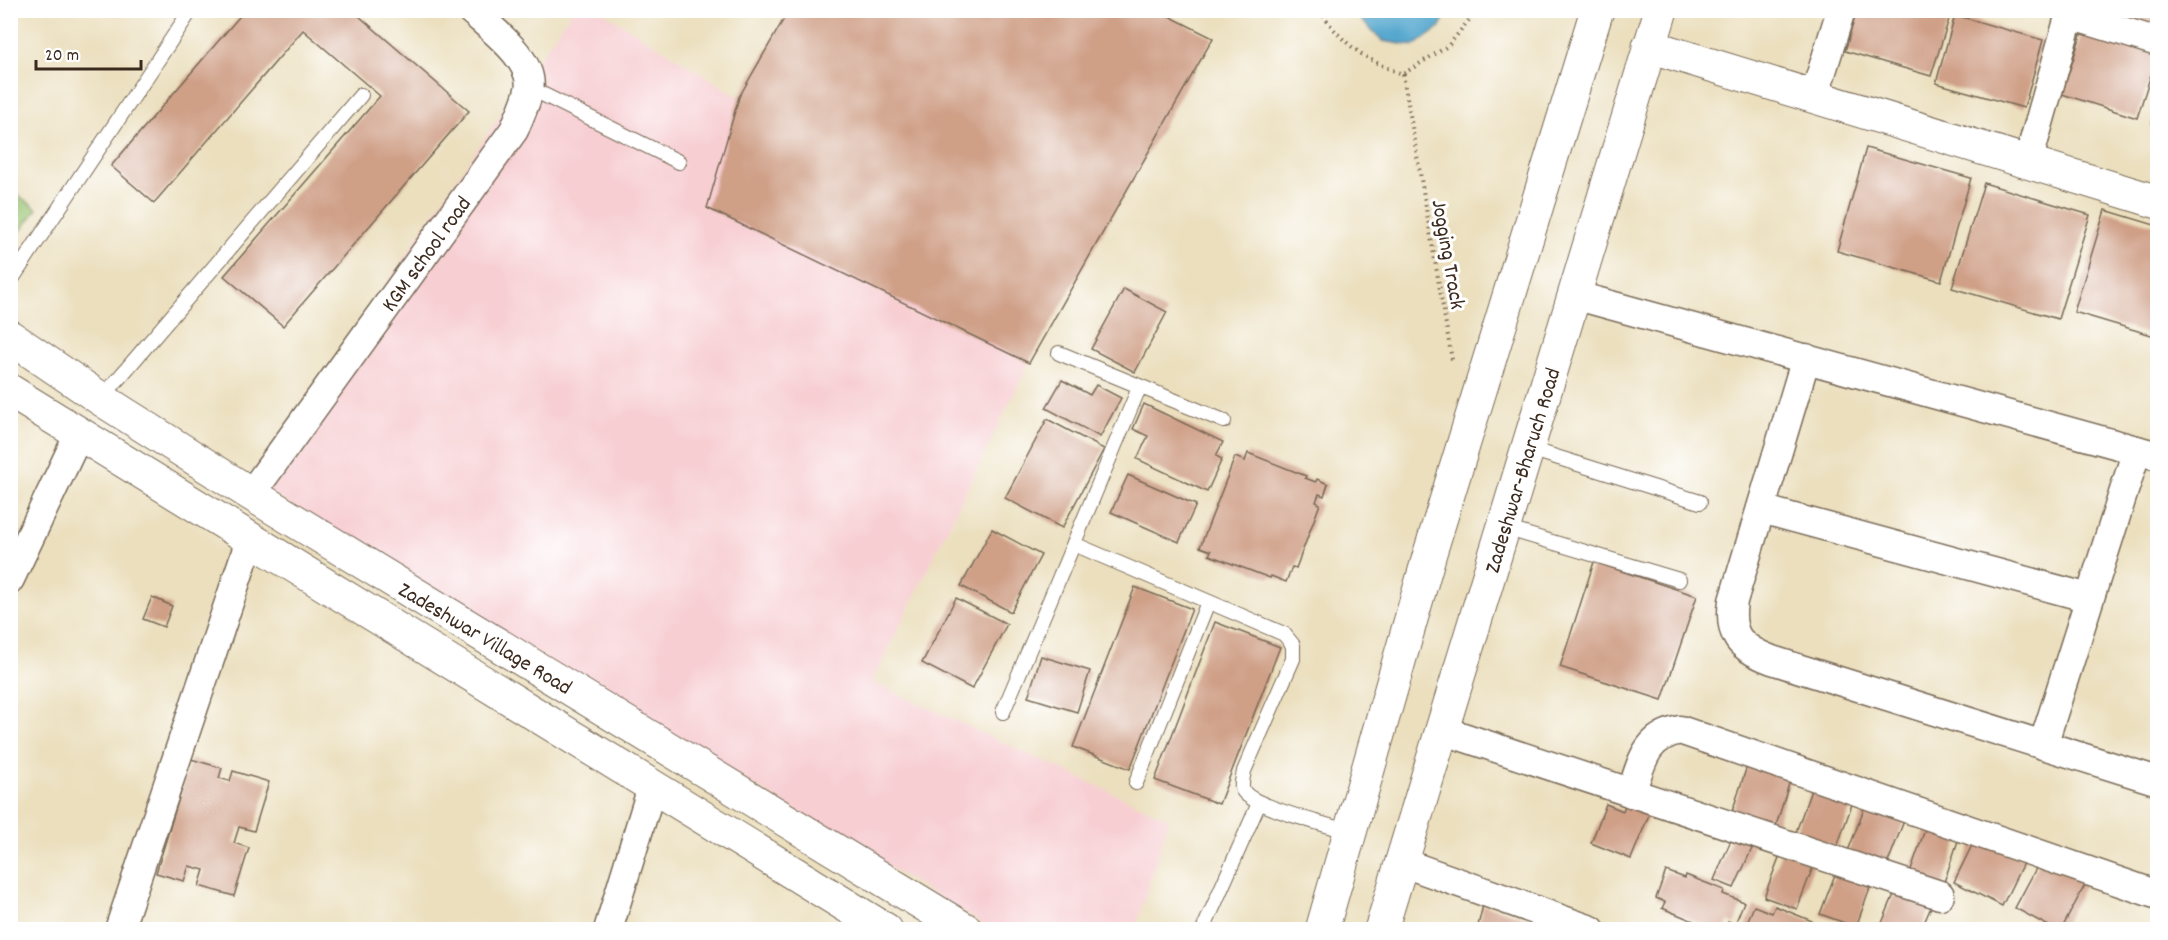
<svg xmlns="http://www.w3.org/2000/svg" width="2168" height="940" font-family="Dekko,sans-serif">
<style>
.built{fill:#f7cfd3}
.green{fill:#96c270;stroke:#687647;stroke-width:1.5}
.water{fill:#52a6cd;stroke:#466876;stroke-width:1.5}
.building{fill:#cf9f86}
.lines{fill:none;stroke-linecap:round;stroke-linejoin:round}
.lane-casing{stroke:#796956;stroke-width:16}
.street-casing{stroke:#796956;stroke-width:31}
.secondary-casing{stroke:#796956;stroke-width:35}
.primary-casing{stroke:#796956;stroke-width:35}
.path{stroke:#796956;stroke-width:4;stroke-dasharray:1.5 4.5;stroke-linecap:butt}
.lane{stroke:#fff;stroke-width:14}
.street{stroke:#fff;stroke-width:28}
.secondary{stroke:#fff;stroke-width:33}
.primary{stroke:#fff;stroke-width:33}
.labels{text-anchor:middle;stroke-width:6;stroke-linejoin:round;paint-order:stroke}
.street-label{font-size:22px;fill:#3b2a1e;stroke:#fff}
</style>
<rect width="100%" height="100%" fill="#fff"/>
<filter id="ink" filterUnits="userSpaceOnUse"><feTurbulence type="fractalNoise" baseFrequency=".0167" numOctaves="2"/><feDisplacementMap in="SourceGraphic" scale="12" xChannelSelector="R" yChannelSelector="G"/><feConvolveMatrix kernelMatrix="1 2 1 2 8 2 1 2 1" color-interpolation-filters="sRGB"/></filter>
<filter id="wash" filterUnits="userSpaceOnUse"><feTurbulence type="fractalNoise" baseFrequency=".008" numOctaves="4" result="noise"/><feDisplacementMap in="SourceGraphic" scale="24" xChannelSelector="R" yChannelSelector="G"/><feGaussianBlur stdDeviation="1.35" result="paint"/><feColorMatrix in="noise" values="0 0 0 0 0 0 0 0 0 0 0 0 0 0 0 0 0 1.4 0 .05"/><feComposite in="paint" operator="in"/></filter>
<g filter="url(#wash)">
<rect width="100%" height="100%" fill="#ebdfbe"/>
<path class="built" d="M572 11H601L739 97 1029 363 872 682 1169 819 1135 929H991L255 483 447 193Z"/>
<path class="green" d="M11 190 37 209 11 244Z"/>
<path class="water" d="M1352 11H1448L1439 28 1414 46 1383 41Z"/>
<g id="blocks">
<g class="building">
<path d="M245 10H352L469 111 283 326 224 276 380 96 303 30 154 203 111 166Z"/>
<path d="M789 10H1157L1213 38 1029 363 707 208 739 97Z"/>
<path d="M1857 10H1932L1950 16 1931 76 1845 51Z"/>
<path d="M2089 10H2158V53L2137 118 2062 94Z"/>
<path d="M1955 15 2043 40 2024 108 1936 83Z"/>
<path d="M2157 108H2158V124L2152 123Z"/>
<path d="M1866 148 1971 178 1941 281 1837 251Z"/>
<path d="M1984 183 2090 215 2058 319 1952 288Z"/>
<path d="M2105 210 2158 226V337L2074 312Z"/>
<path d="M1124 289 1167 312 1135 372 1091 349Z"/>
<path d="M1062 380 1090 395 1096 385 1121 398 1100 437 1046 408Z"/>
<path d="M1144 404 1223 442 1216 456 1222 459 1207 492 1137 459 1148 436 1133 429Z"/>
<path d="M1047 419 1104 449 1062 528 1005 498Z"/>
<path d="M1248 453 1306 476 1305 478 1316 482 1317 479 1328 484 1324 496 1319 494 1316 502 1320 504 1296 568 1292 567 1286 582 1271 576 1270 578 1209 555 1211 551 1200 547 1235 457 1245 461Z"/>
<path d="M1128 475 1196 505 1179 542 1111 512Z"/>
<path d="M992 529 1041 555 1011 612 961 586Z"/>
<path d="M1594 562 1697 596 1662 700 1560 667Z"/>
<path d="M1135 587 1192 609 1130 769 1073 747Z"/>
<path d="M152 597 172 606 164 627 143 619Z"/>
<path d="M956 598 1007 624 972 689 922 663Z"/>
<path d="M1215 622 1280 647 1219 804 1155 780Z"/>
<path d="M1041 656 1090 671 1077 712 1028 697Z"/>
<path d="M1750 757 1793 771 1774 832 1730 818Z"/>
<path d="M191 759 222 768 219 778 230 781 233 771 269 782 254 831 239 827 234 843 249 848 234 896 199 886 204 870 189 866 184 881 156 873Z"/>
<path d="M1815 779 1856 793 1837 847 1796 832Z"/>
<path d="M1868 798 1907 813 1887 865 1848 851Z"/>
<path d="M1627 800 1651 810 1631 859 1591 843 1606 804 1623 811Z"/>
<path d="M1928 821 1961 832 1941 891 1908 878Z"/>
<path d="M1734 833 1755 842 1734 888 1714 880Z"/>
<path d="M1977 835 2025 859 2002 906 1954 882Z"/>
<path d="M1783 847 1816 859 1797 909 1764 897Z"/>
<path d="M2041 859 2086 883 2061 930H2056L2015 908Z"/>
<path d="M1839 864 1874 877 1856 927 1820 914Z"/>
<path d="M1666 871 1685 878 1686 875 1724 890 1723 894 1744 902 1735 924 1728 921 1725 930H1715L1662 908 1665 902 1656 898Z"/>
<path d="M1898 885 1934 900 1921 930H1879Z"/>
<path d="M1483 905 1572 930H1477Z"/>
<path d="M1754 906 1772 913 1775 906 1812 921 1810 927 1816 930H1753L1745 927Z"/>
</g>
</g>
</g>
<g filter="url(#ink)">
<use href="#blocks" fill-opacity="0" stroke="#796956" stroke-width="1.5"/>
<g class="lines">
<g class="lane-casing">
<g id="lane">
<path d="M530 88 679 162"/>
<path d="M10 282 191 10"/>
<path d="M1059 353 1224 421"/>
<path d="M101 399 361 95"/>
<path d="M1527 448 1700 502"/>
<path d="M1505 528 1679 580"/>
<path d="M1074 544 1284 634 1293 645V659L1244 771C1243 779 1239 787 1245 793 1258 808 1328 825 1350 832"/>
<path d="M1003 712 1139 388"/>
<path d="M1136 783 1208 602"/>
<path d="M1203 930 1259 803"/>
</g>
</g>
<g class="street-casing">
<g id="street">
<path d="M2070 15 2158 42"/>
<path d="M1814 97 1841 10"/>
<path d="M2028 162 2071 10"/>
<path d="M1574 295 2158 456"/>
<path d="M1806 358 1733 601C1728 636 1740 648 1772 660L2158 781"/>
<path d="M251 494 514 130C519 117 526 104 529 90 536 61 490 28 471 10"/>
<path d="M1761 509 2089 598"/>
<path d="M10 579 79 434"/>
<path d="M1442 730 1940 895"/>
<path d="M2043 745 2137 450"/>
<path d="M1631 793C1642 762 1645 737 1680 730L2158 895"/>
<path d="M1401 862 1591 930"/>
<path d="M119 930 250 540"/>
<path d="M608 930 652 787"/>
</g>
</g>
<g class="secondary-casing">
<g id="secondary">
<path d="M1649 46 2158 202"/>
<path d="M10 337 101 399 251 494 966 930"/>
<path d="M10 391 886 930"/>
</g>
</g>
<g class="primary-casing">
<g id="primary">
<path d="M1322 930 1430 553 1597 10"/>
<path d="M1381 930 1661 10"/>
</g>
</g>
<g class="path">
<path d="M1320 10C1340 43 1368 62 1403 74L1448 46 1477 10"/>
<path d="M1403 74 1452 360"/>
</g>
<use href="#lane" class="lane"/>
<use href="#street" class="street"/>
<use href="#secondary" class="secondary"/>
<use href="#primary" class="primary"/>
</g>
</g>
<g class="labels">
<g class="street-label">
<text transform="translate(425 253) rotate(-54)" y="8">KGM school road</text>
<text transform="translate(1450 254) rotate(80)" y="8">Jogging Track</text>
<text transform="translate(1521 470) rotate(-73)" y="8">Zadeshwar-Bharuch Road</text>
<text transform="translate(486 637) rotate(31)" y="8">Zadeshwar Village Road</text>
</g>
</g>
<rect width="2168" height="940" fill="none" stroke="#fff" stroke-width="36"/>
<path d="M36 60v9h105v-9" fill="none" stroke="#3b2a1e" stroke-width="3"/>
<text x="45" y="60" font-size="18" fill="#3b2a1e" stroke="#ffffff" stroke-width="4.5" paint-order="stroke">20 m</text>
</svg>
